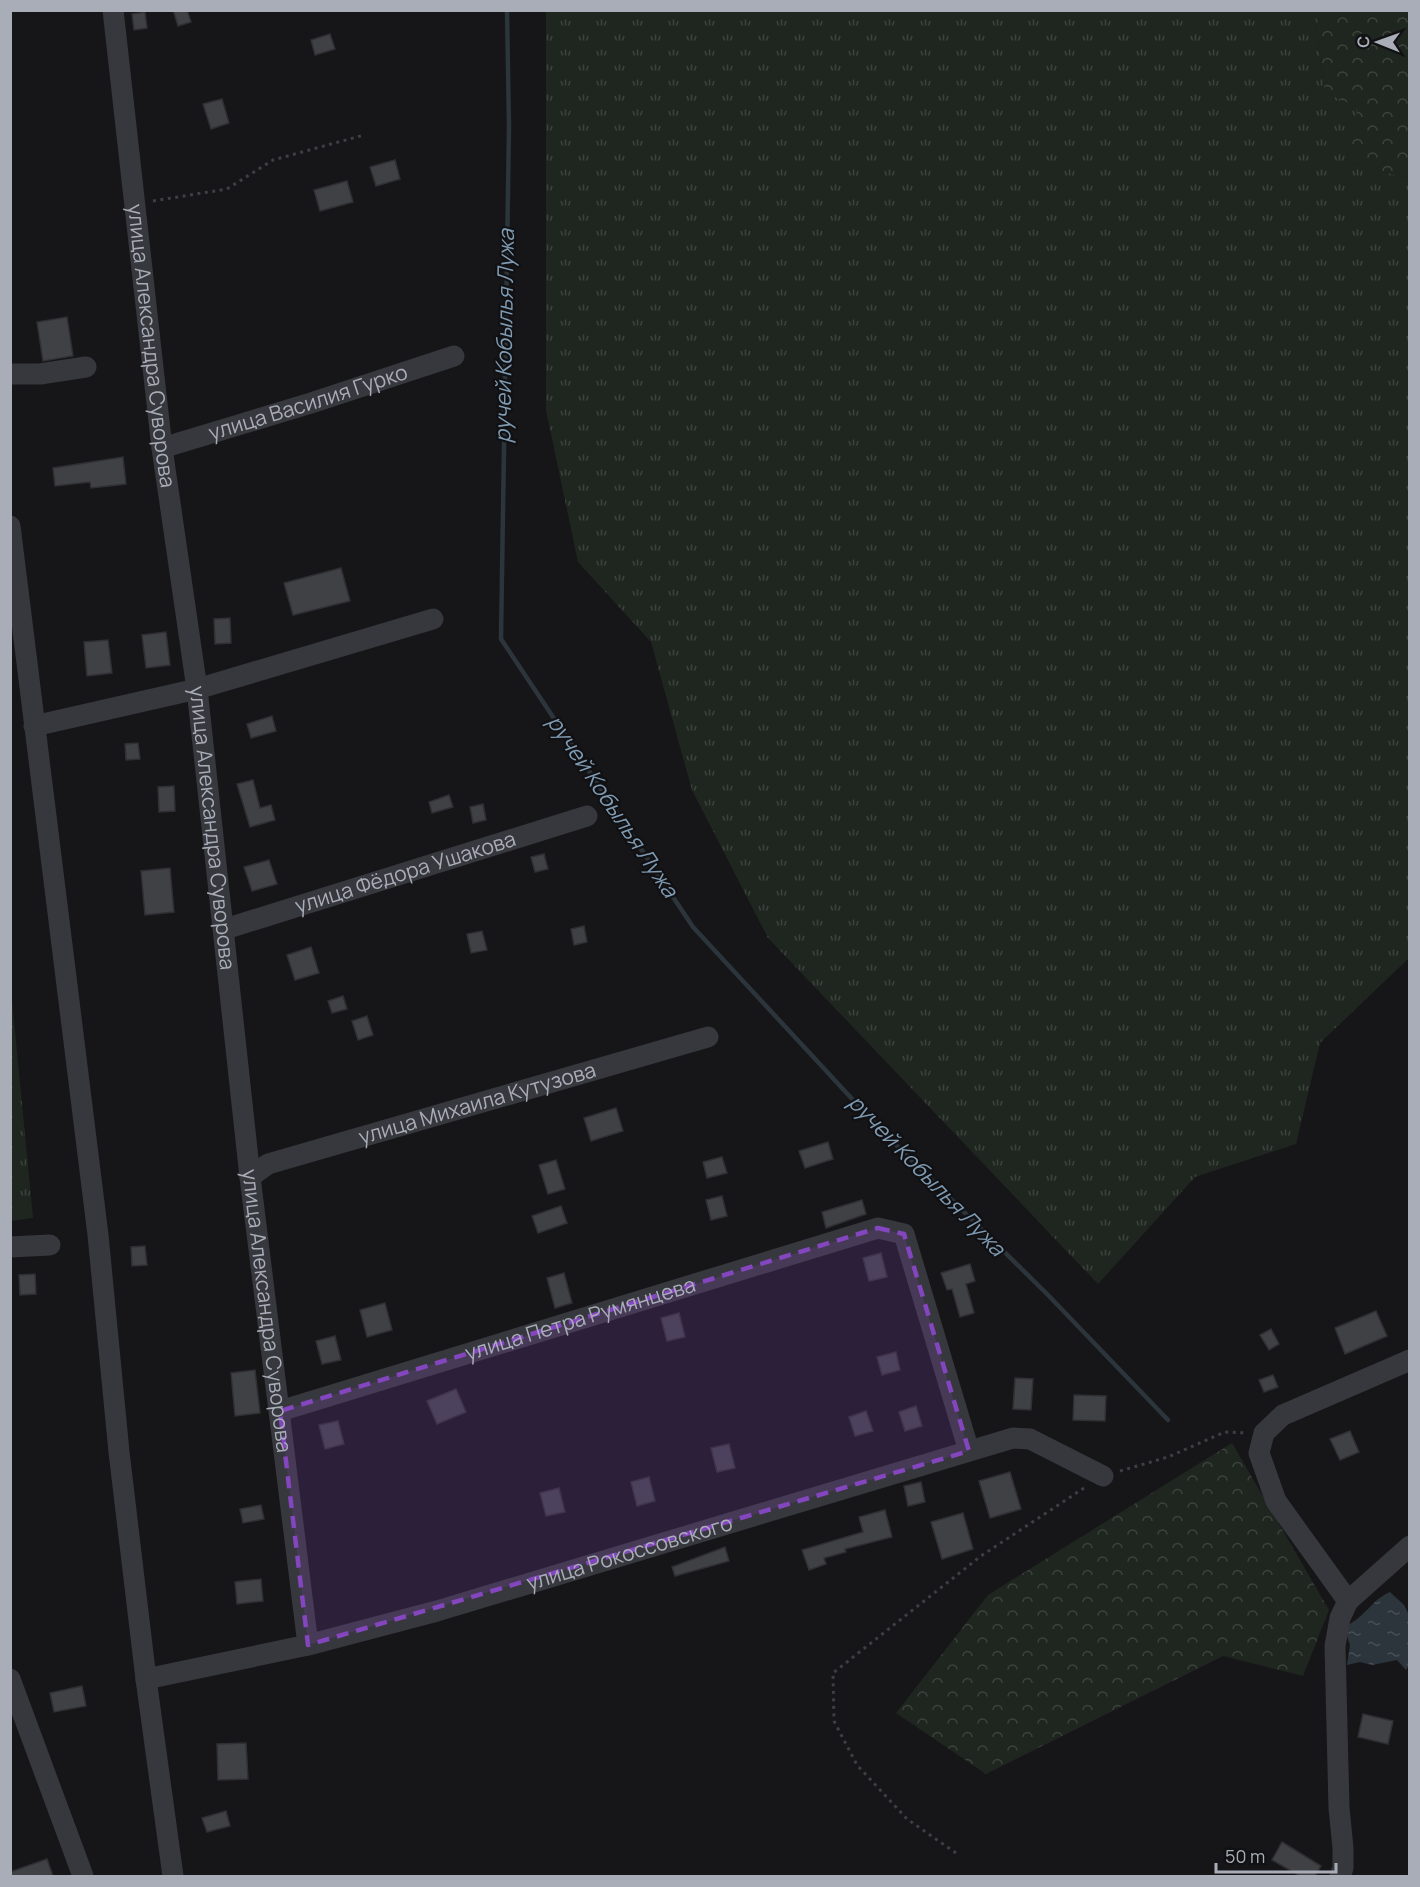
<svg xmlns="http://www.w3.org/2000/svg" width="1420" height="1887" font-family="Manrope,sans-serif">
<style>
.grass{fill:url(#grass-tufts)}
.forest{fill:url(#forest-crowns)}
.water{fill:url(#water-ripples)}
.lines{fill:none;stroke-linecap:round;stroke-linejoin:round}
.stream{stroke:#2c353c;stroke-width:4.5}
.building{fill:#404145;stroke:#303034;stroke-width:1.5}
.path{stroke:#3d3f44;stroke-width:3;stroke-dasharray:3 4.5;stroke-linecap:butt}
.minor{stroke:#37383d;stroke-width:21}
.marked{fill:#8446be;fill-opacity:0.2;stroke:#8446be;stroke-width:4.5;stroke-dasharray:12 8;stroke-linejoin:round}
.labels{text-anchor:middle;stroke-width:4.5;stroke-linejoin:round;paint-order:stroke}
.street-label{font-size:21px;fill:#a8adb8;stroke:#111113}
.water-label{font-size:22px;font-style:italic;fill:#7f9bb3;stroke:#111113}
</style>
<defs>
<pattern id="grass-tufts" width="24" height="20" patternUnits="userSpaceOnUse" patternTransform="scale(1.5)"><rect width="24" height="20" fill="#1e261f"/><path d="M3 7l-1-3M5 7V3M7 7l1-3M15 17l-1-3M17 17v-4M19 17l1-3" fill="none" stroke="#3c433d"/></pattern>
<pattern id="forest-crowns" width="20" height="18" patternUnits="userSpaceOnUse" patternTransform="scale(1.5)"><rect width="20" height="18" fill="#1e261f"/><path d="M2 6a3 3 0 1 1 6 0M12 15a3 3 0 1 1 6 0" fill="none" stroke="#3c433d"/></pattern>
<pattern id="water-ripples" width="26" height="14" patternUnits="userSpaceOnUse" patternTransform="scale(1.5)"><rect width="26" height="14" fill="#2c353c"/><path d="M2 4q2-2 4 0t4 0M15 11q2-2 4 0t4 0" fill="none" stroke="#485056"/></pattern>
</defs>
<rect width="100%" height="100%" fill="#161618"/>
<g class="grass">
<path d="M546 11H1314L1325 93 1359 106 1347 161 1409 179V958L1320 1043 1296 1144 1195 1177 1098 1284 768 938 692 790 651 642 578 562 546 410Z"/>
<path d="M11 990 33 1218 11 1221H10Z"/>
</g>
<g class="forest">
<path d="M1314 11H1409V179L1347 161 1358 107 1325 93Z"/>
<path d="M1232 1443 1329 1610 1303 1676 1223 1656 986 1774 896 1713 988 1595Z"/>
</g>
<path class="water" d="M1390 1592 1404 1605 1409 1615V1665L1406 1670 1397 1660 1372 1665 1360 1662 1347 1665 1350 1645 1344 1627C1365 1618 1371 1600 1390 1592Z"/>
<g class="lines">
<path class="stream" d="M507 10 509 127 501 639 693 927 879 1128 1048 1295 1168 1420"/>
</g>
<g class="building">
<path d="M173 10H187L191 22 178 26Z"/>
<path d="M145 12 147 28 134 30 132 14Z"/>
<path d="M330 34 335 49 315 55 311 40Z"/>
<path d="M222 99 229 123 211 129 203 104Z"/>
<path d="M395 160 400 179 376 186 370 167Z"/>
<path d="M347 181 353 202 320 211 314 190Z"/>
<path d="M67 317 73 356 43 361 37 322Z"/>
<path d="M123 457 126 484 91 488 90 482 55 486 53 468Z"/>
<path d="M341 568 350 601 293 615 284 583Z"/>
<path d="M230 618 231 643 215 644 214 619Z"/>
<path d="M166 632 170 665 146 668 142 635Z"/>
<path d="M108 640 112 673 87 676 84 642Z"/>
<path d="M272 716 276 731 251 738 247 724Z"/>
<path d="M138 743 140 759 126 760 125 744Z"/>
<path d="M253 780 260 808 271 805 275 820 250 827 237 784Z"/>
<path d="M174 786 175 811 159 812 158 787Z"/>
<path d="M449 795 453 807 432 813 429 802Z"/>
<path d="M483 804 486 820 473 823 470 807Z"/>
<path d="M544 854 548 869 535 872 531 857Z"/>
<path d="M269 860 277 884 252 891 244 867Z"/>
<path d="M170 868 174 912 145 915 141 871Z"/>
<path d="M584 926 587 942 574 945 571 929Z"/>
<path d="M482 931 487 950 471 953 467 934Z"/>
<path d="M311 947 319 973 295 980 287 955Z"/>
<path d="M343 996 347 1009 332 1013 328 1001Z"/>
<path d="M367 1016 373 1035 358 1040 352 1021Z"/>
<path d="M616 1108 623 1131 591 1141 584 1118Z"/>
<path d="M828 1142 833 1159 805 1168 799 1151Z"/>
<path d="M722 1157 727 1173 707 1178 703 1162Z"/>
<path d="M556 1160 565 1189 548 1194 539 1165Z"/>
<path d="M722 1196 727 1216 711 1220 706 1200Z"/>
<path d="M862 1200 866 1214 826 1228 822 1212Z"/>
<path d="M561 1206 567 1223 538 1233 532 1216Z"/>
<path d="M145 1246 147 1265 132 1266 131 1247Z"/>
<path d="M881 1253 887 1277 869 1281 863 1258Z"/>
<path d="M970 1264 975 1281 966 1284 974 1313 960 1317 952 1289 947 1290 941 1273Z"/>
<path d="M564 1273 572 1303 555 1308 547 1278Z"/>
<path d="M35 1274 36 1294 20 1295 19 1275Z"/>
<path d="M385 1303 392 1330 367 1337 360 1310Z"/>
<path d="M1376 1311 1387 1336 1345 1354 1335 1328Z"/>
<path d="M679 1313 685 1337 667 1341 661 1318Z"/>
<path d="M1271 1329 1279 1344 1269 1350 1260 1335Z"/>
<path d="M335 1336 341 1360 322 1364 316 1341Z"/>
<path d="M896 1352 900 1370 882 1375 877 1357Z"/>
<path d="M255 1370 260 1413 235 1416 231 1373Z"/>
<path d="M1273 1375 1278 1387 1264 1392 1259 1380Z"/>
<path d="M1015 1378 1033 1379 1031 1410 1013 1409Z"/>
<path d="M456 1389 466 1412 437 1424 427 1401Z"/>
<path d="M1074 1395 1106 1396 1105 1421 1073 1420Z"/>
<path d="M916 1406 922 1426 905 1431 899 1412Z"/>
<path d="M866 1411 873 1431 855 1436 849 1417Z"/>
<path d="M338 1421 344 1444 325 1449 319 1425Z"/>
<path d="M1350 1431 1359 1452 1340 1460 1330 1439Z"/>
<path d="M729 1444 735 1468 717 1472 711 1448Z"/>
<path d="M1010 1472 1021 1509 990 1518 979 1481Z"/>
<path d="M649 1477 655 1501 637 1506 631 1482Z"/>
<path d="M921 1482 925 1502 908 1506 904 1486Z"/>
<path d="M559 1488 565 1512 546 1516 540 1493Z"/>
<path d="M261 1505 264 1519 243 1523 240 1509Z"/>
<path d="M885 1510 892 1537 845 1549 846 1552 824 1558 826 1564 809 1570 802 1550 863 1532 859 1517Z"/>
<path d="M963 1513 973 1549 942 1559 931 1522Z"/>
<path d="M725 1547 729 1561 675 1576 672 1567Z"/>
<path d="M261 1579 263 1601 237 1604 235 1582Z"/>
<path d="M82 1686 86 1706 54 1712 50 1693Z"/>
<path d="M1363 1714 1393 1721 1388 1744 1358 1737Z"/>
<path d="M246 1743 248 1779 218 1780 217 1744Z"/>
<path d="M226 1811 230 1826 207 1832 202 1818Z"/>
<path d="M1282 1842 1321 1866 1315 1876H1300L1272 1860Z"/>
<path d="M47 1859 53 1876H10V1872Z"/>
</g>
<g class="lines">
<g class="path">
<path d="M153 201 227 189 273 160 364 135"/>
<path d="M1120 1471 1168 1457 1225 1432 1247 1433"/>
<path d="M956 1853 907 1819 857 1765 834 1721 833 1673 981 1556 1084 1488"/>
</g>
<g class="minor">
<path id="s1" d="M113 10 162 448 197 689 250 1177 308 1645"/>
<path d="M10 374H40L86 367"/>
<path id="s2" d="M162 448 311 403 454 356"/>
<path d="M10 526 98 1235 119 1452 146 1679 173 1876"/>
<path d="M34 726 197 689 433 619"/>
<path id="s3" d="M225 929 587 816"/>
<path id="s4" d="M250 1177 268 1164 708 1037"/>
<path d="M10 1247 50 1245"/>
<path id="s5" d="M280 1411 878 1228 904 1234 969 1451"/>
<path d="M1348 1601 1276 1501 1259 1453 1264 1433 1283 1415 1410 1360"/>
<path d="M10 1679 83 1876"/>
<path id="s6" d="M146 1679 308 1645 437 1611 1013 1438 1030 1439 1103 1476"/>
<path d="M1340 1876 1343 1868V1848L1339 1808 1335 1646 1340 1618 1348 1601 1410 1546"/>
</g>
</g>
<path class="marked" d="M878 1228 904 1234 969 1451 308 1645 280 1411Z"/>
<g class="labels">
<g class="street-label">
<text dy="7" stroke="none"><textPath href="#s1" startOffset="338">улица Александра Суворова</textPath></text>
<text dy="7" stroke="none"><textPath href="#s2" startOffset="153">улица Василия Гурко</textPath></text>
<text dy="7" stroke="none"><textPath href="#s1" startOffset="824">улица Александра Суворова</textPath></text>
<text dy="7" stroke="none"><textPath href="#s3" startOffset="189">улица Фёдора Ушакова</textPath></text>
<text dy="7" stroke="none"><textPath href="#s4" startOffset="240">улица Михаила Кутузова</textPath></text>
<text dy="7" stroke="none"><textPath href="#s1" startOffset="1310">улица Александра Суворова</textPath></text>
<text dy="7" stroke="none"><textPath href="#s5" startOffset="314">улица Петра Румянцева</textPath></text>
<text dy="7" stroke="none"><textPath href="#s6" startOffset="500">улица Рокоссовского</textPath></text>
</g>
<g class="water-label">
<text transform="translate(504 336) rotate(-89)" y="8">ручей Кобылья Лужа</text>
<text transform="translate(613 806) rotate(56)" y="8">ручей Кобылья Лужа</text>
<text transform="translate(927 1175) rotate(46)" y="8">ручей Кобылья Лужа</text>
</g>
</g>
<rect width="1420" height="1887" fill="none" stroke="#a8adb8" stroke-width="24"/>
<g transform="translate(1378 42) rotate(271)" stroke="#111113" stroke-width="4.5" paint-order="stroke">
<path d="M0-4.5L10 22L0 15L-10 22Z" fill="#a8adb8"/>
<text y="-9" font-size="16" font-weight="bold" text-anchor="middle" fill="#a8adb8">С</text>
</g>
<path d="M1216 1863v9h120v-9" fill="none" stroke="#a8adb8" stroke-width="3"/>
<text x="1225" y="1863" font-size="18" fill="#a8adb8" stroke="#111113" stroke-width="4.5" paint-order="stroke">50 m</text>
</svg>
